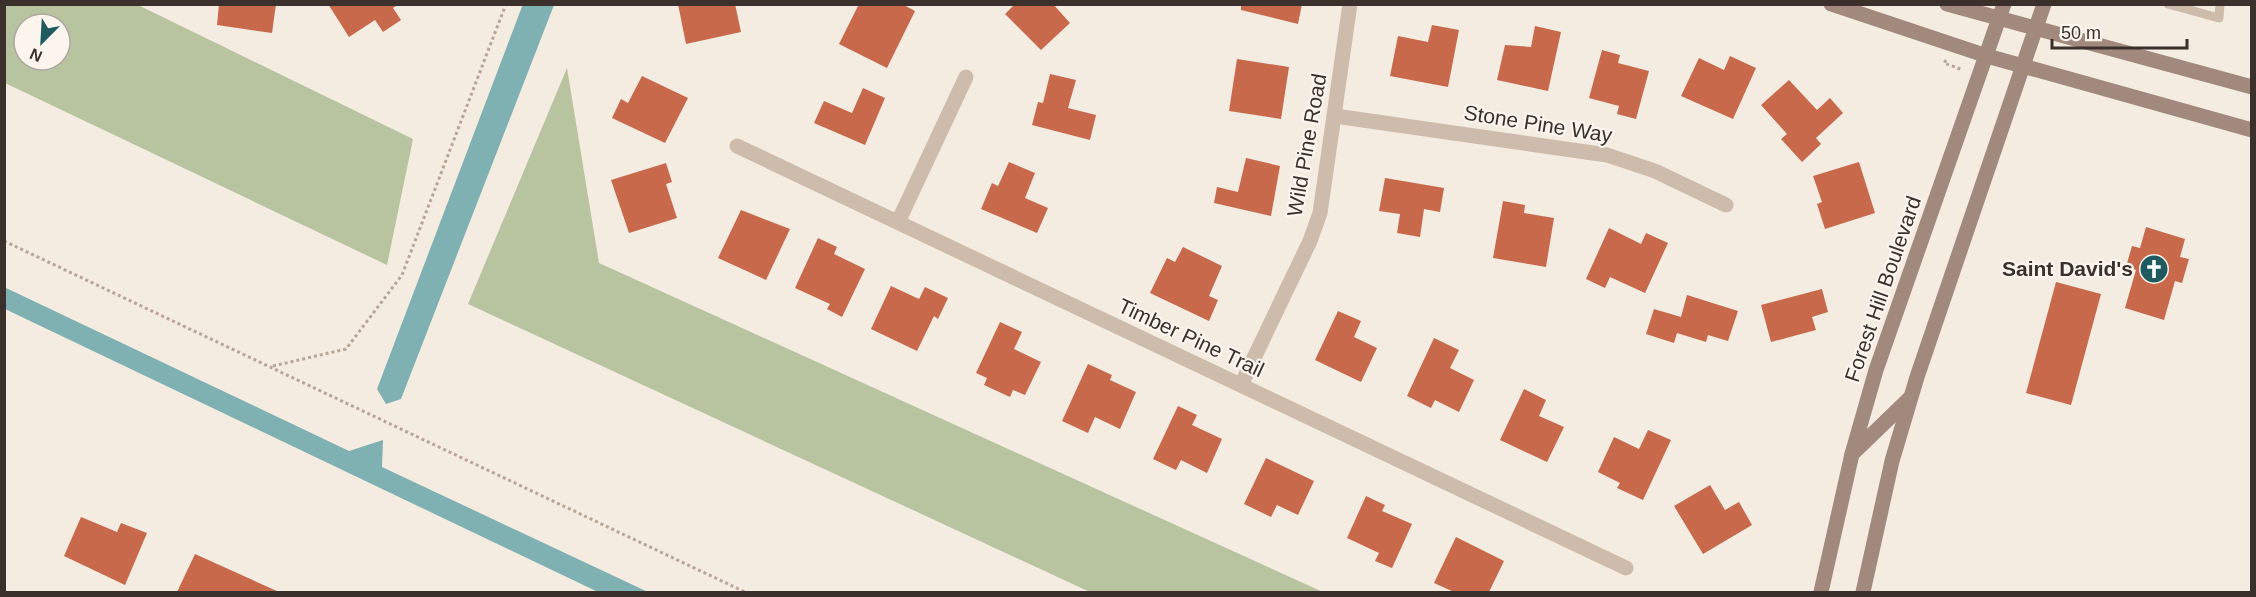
<svg xmlns="http://www.w3.org/2000/svg" width="2256" height="597" font-family="Arial,sans-serif">
<style>
.green{fill:#b8c4a0;fill-rule:evenodd}
.water{fill:#7fb0b2}
.building{fill:#c8694b}
.lines{fill:none;stroke-linecap:round;stroke-linejoin:round}
.path{stroke:#b9a596;stroke-width:3;stroke-dasharray:3 3;stroke-linecap:butt}
.lane{stroke:#cdbbac;stroke-width:9}
.street{stroke:#cdbbac;stroke-width:15}
.secondary{stroke:#a18a7d;stroke-width:15}
.labels{text-anchor:middle;stroke-width:4.5;stroke-linejoin:round;paint-order:stroke}
.street-label{font-size:21px;fill:#3b302b;stroke:#fbf5ee}
.poi-label{font-size:21px;font-weight:bold;fill:#3b302b;stroke:#fbf5ee;text-anchor:end}
</style>
<rect width="100%" height="100%" fill="#f4ebe1"/>
<g class="green">
<path d="M4 5H138L413 139 387 265 5 83ZM24 24H60V60H24Z"/>
<path d="M567 68 599 263 1323 592H1090L468 304Z"/>
</g>
<g class="water">
<path d="M523 4 554 5 401 399 386 404 377 389Z"/>
<path d="M4 287 349 451 383 440 382 467 648 592H598L5 309Z"/>
</g>
<g class="building">
<path d="M219 4H276L272 33 217 25Z"/>
<path d="M328 4H399L393 8 401 20 383 32 375 20 349 37Z"/>
<path d="M678 4H735L741 32 686 44Z"/>
<path d="M859 4H902L915 11 887 68 839 44Z"/>
<path d="M1015 4H1053L1070 23 1041 50 1005 14Z"/>
<path d="M1241 4H1302L1298 24 1241 10Z"/>
<path d="M1432 25 1459 30 1448 87 1390 76 1398 36 1428 42Z"/>
<path d="M1535 26 1561 32 1548 91 1497 80 1505 45 1531 47Z"/>
<path d="M1602 50 1620 55 1618 63 1649 71 1636 119 1617 114 1619 106 1589 98Z"/>
<path d="M1730 56 1756 68 1733 119 1681 96 1699 58 1724 70Z"/>
<path d="M1237 59 1289 67 1281 119 1229 111Z"/>
<path d="M1050 74 1076 80 1068 108 1096 115 1090 140 1032 125 1038 102 1043 103Z"/>
<path d="M642 76 688 98 665 143 612 118 621 99 628 103Z"/>
<path d="M1789 80 1817 110 1830 98 1843 113 1816 138 1821 144 1802 162 1781 139 1787 134 1761 105Z"/>
<path d="M863 88 885 98 865 145 814 123 824 101 852 113Z"/>
<path d="M1246 158 1280 166 1271 216 1214 203 1217 187 1238 192Z"/>
<path d="M1009 162 1035 173 1025 198 1048 208 1037 233 981 209 992 183 998 186Z"/>
<path d="M1859 162 1875 213 1825 229 1817 204 1822 202 1813 176Z"/>
<path d="M666 163 672 182 666 184 677 218 629 233 611 180Z"/>
<path d="M1385 178 1444 188 1440 212 1424 209 1420 237 1397 233 1400 214 1379 211Z"/>
<path d="M1503 201 1525 205 1524 213 1554 218 1546 267 1493 258Z"/>
<path d="M741 210 790 229 766 280 718 258Z"/>
<path d="M2146 227 2185 239 2180 257 2189 259 2182 283 2175 281 2164 320 2125 308 2136 270 2126 267 2132 246 2140 248Z"/>
<path d="M1609 228 1641 244 1646 233 1668 243 1645 293 1610 277 1605 288 1586 279Z"/>
<path d="M818 238 837 247 834 254 865 269 842 317 827 309 830 304 795 288Z"/>
<path d="M1183 247 1222 266 1209 296 1218 300 1209 321 1150 293 1167 258 1175 262Z"/>
<path d="M2056 282 2101 294 2071 405 2026 393Z"/>
<path d="M891 286 919 299 925 287 948 298 938 319 934 316 917 351 871 329Z"/>
<path d="M1822 289 1828 312 1812 317 1816 330 1771 342 1761 305Z"/>
<path d="M1687 295 1738 311 1728 341 1708 335 1706 342 1677 333 1674 343 1646 334 1654 309 1681 317Z"/>
<path d="M1338 311 1361 321 1354 337 1377 348 1361 382 1315 360Z"/>
<path d="M1000 322 1022 332 1014 349 1041 362 1025 395 1013 390 1010 397 984 385 987 378 976 373Z"/>
<path d="M1434 338 1459 350 1450 368 1474 380 1459 412 1435 400 1431 408 1407 396Z"/>
<path d="M1088 364 1112 375 1110 380 1136 392 1120 429 1095 417 1088 433 1062 421Z"/>
<path d="M1524 389 1546 400 1539 416 1564 427 1547 462 1500 440Z"/>
<path d="M1178 406 1197 415 1192 425 1222 439 1207 473 1181 460 1176 470 1153 459Z"/>
<path d="M1648 430 1671 440 1643 500 1617 488 1620 483 1598 472 1614 437 1639 449Z"/>
<path d="M1266 458 1314 481 1298 515 1277 505 1271 517 1244 504Z"/>
<path d="M1710 485 1725 510 1739 502 1752 525 1703 554 1674 506Z"/>
<path d="M1366 496 1385 505 1382 511 1412 524 1392 568 1375 561 1379 553 1347 538Z"/>
<path d="M81 517 117 532 121 523 147 533 125 585 64 556Z"/>
<path d="M1456 537 1504 561 1489 592H1454L1434 583Z"/>
<path d="M195 554 279 592H177Z"/>
</g>
<g class="lines">
<g class="path">
<path d="M1946 60 1944 63 1963 70"/>
<path d="M4 241 745 592"/>
<path d="M273 366 346 349 402 275 506 4"/>
</g>
<path class="lane" d="M2168 4 2219 18 2220 4"/>
<g class="street">
<path d="M1335 116 1607 155 1655 171 1726 205"/>
<path d="M737 146 1626 568"/>
<path d="M898 222 966 77"/>
<path d="M1241 385 1310 241 1320 213 1350 4"/>
</g>
<g class="secondary">
<path d="M1831 4 1987 56 2252 130"/>
<path d="M1947 4 2252 87"/>
<path d="M1852 454 1910 398"/>
<path d="M1821 592 1852 454 1876 370 2004 4"/>
<path d="M1863 592 1892 461 1917 377 2044 4"/>
</g>
</g>
<defs>
<g id="church-disc" transform="scale(1.5)"><circle r="9.5" fill="#1f5a5e" stroke="#fbf5ee"/><path d="M-1.2-6h2.4v3.5h3.3v2.4h-3.3V6h-2.4V-.1h-3.3v-2.4h3.3Z" fill="#fff"/></g>
</defs>
<g fill-rule="evenodd">
<use href="#church-disc" x="2154" y="269"/>
</g>
<g class="labels">
<g class="street-label">
<text transform="translate(1538 124) rotate(9)" y="7">Stone Pine Way</text>
<text transform="translate(1307 145) rotate(-80)" y="7">Wild Pine Road</text>
<text transform="translate(1883 289) rotate(-71)" y="7">Forest Hill Boulevard</text>
<text transform="translate(1191 338) rotate(25)" y="7">Timber Pine Trail</text>
</g>
<g class="poi-label">
<text x="2133" y="276">Saint David's</text>
</g>
</g>
<rect width="2256" height="597" fill="none" stroke="#3b302b" stroke-width="12"/>
<g transform="translate(42 42) rotate(204)"><circle r="28" fill="#fbf5ee" stroke="#aea6a0" stroke-width="1.5"/>
<path d="M0-4.5L10 22L0 15L-10 22Z" fill="#1f5a5e"/>
<text y="-9" font-size="16" font-weight="bold" text-anchor="middle" fill="#3b302b">N</text>
</g>
<path d="M2052 39v9h135v-9" fill="none" stroke="#3b302b" stroke-width="3"/>
<text x="2061" y="39" font-size="18" fill="#3b302b" stroke="#fbf5ee" stroke-width="4.5" paint-order="stroke">50 m</text>
</svg>
